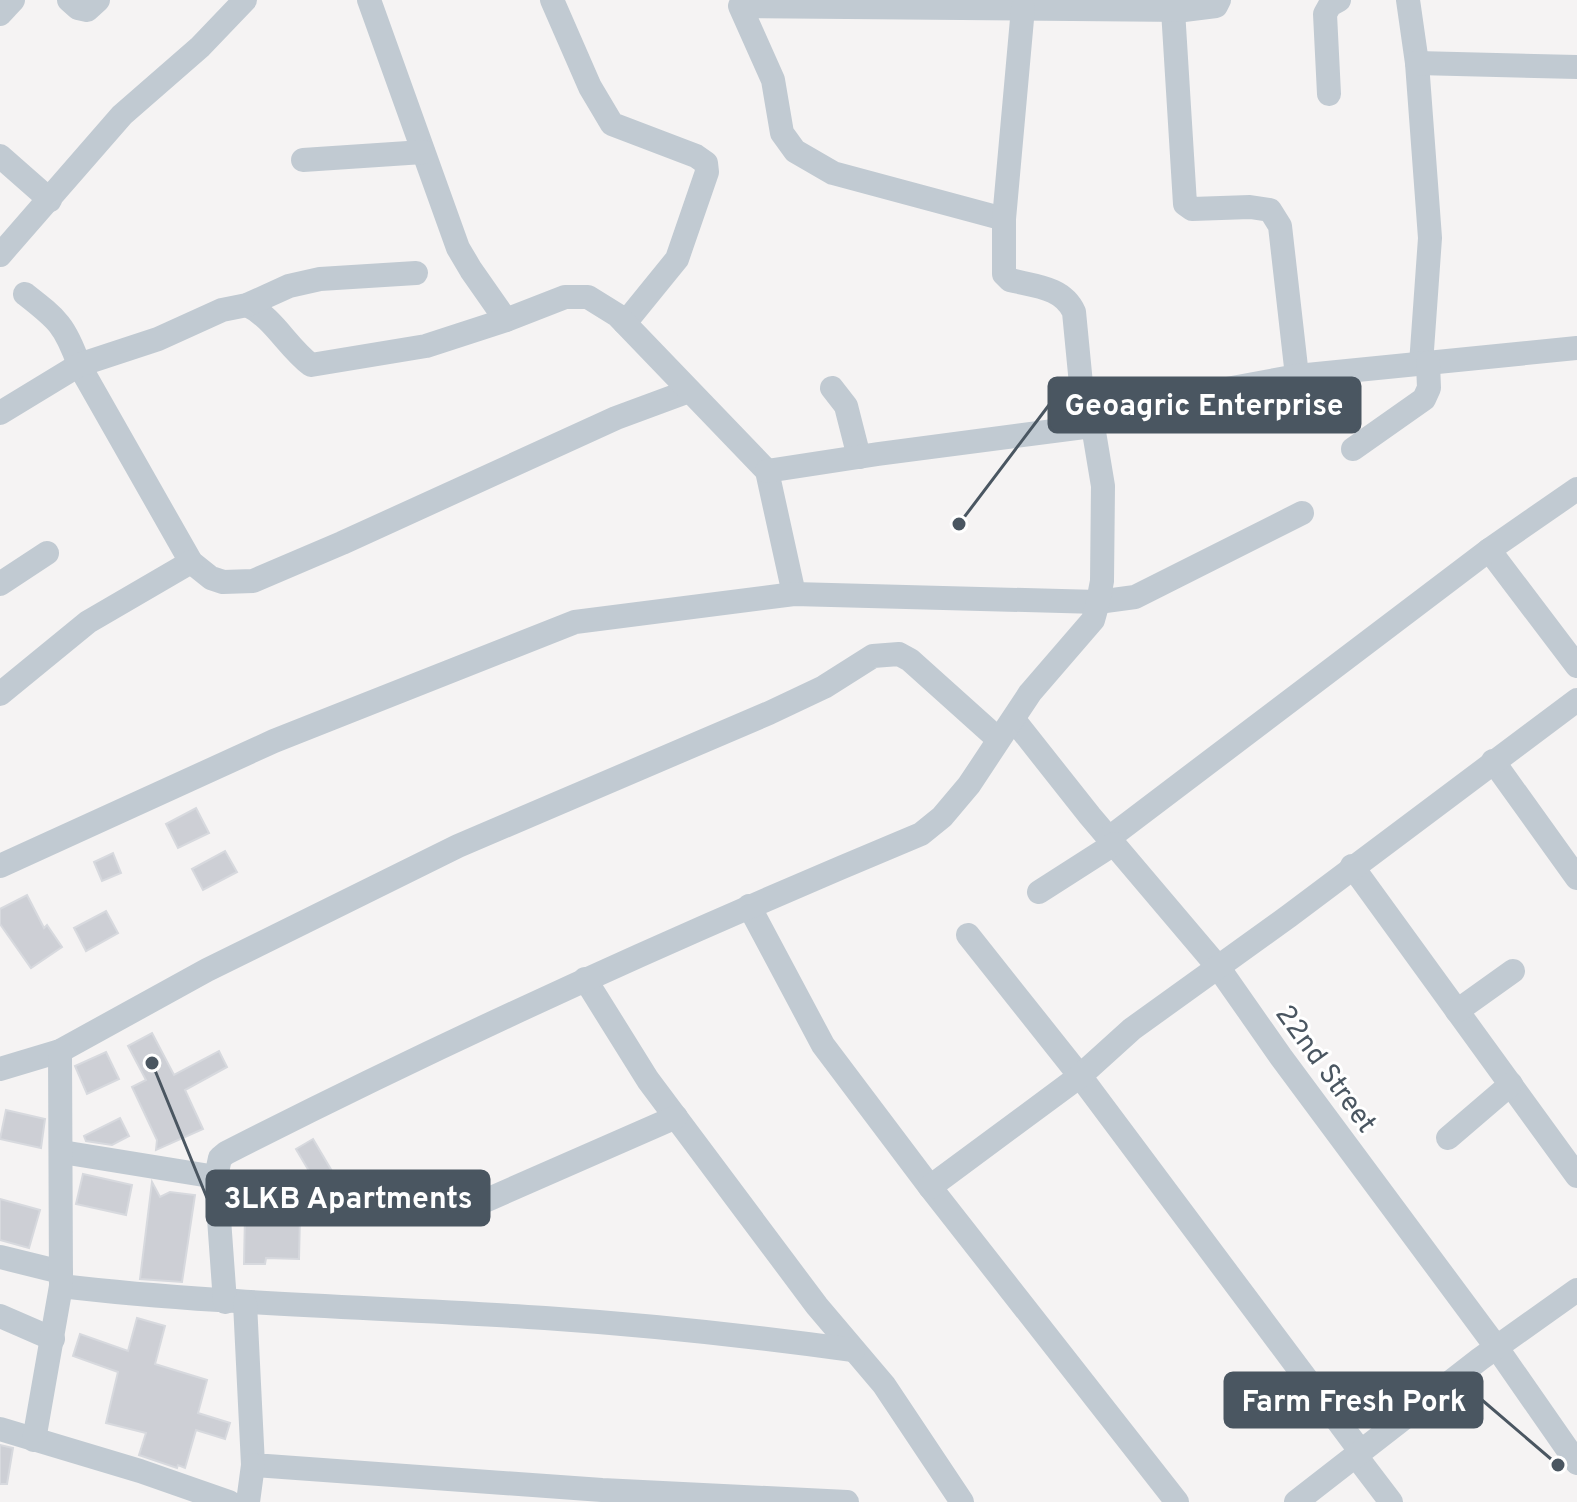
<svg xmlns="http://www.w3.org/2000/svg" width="1577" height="1502" font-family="Overpass,sans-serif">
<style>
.building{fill:#cdcfd5;stroke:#d7d9de;stroke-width:2}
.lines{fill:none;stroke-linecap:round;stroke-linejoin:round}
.minor{stroke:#c1cad2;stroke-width:24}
.labels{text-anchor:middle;stroke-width:6;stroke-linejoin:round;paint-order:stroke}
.street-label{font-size:28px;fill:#4a5661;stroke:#fff}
.leader{fill:none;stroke:#4a5661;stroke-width:3}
.callout-dot{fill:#4a5661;stroke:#fff;stroke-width:3}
.callout{fill:#4a5661;stroke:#4a5661;stroke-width:3}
.callout-label{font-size:30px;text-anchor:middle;font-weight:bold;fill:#fff}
</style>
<rect width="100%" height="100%" fill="#f5f3f3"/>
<g class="building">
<path d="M196 808 209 833 178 848 166 824Z"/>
<path d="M225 851 237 872 203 890 192 869Z"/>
<path d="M113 853 121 873 102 881 94 862Z"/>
<path d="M27 895 44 928 47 925 62 947 31 968 0 924V909Z"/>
<path d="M106 911 118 933 86 951 74 928Z"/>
<path d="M152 1033 174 1075 219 1051 227 1067 185 1090 203 1129 156 1150 157 1140 132 1087 146 1080 128 1046Z"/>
<path d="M106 1052 119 1079 87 1094 75 1066Z"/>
<path d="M6 1110 45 1119 41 1148 0 1139Z"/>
<path d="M120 1118 129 1136 112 1145 86 1141 84 1136Z"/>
<path d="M313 1139 339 1183 322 1193 296 1149Z"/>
<path d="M83 1174 132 1185 126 1215 76 1204Z"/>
<path d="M152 1182 160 1197 170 1192 195 1195 182 1282 140 1279Z"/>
<path d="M0 1199 40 1210 29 1248 0 1240Z"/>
<path d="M245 1214 300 1216 299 1259 266 1258 265 1264H244Z"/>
<path d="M137 1318 165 1326 155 1364 207 1380 198 1413 230 1423 225 1439 196 1430 185 1468 178 1465 177 1468 139 1455 146 1433 106 1423 118 1372 73 1356 80 1334 128 1351Z"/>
<path d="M0 1445 13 1448 7 1484H0Z"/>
</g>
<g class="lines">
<g class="minor">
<path d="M69 0 78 8 87 10 98 0"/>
<path d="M369 0 458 248 471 270 506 320"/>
<path d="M552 0 590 87 612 124 696 156 706 163 707 172 677 259 625 323"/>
<path d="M1408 0 1417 63 1430 238 1421 364"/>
<path d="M1173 10 1185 204 1192 209 1250 207 1270 210 1280 226 1297 376"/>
<path d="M0 14 13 0"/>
<path d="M1417 63 1577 67"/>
<path d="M1329 94 1325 14 1330 5 1339 0"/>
<path d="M0 156 50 200"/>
<path d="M303 160 423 152"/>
<path d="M1004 219 833 173 795 151 782 133 773 80 740 6 1184 10 1216 6 1219 0"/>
<path d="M0 255 122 115 200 47 245 0"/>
<path d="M25 294C57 319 65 325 79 365L191 562 211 578 223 582 253 581 342 543 616 418 689 391"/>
<path d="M247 305C274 318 287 347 311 365L426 346 506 320 565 297H588L617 315 767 471 794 594"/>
<path d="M832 388 846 406 859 457"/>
<path d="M0 413 79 365 158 339 222 310 247 305 289 286 320 279 416 273"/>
<path d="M1091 414 1297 376 1577 348"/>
<path d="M1353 449 1424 399 1429 388 1428 363"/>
<path d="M767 471 878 454 1092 426"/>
<path d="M1489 550 1577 666"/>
<path d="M0 584 47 553"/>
<path d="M0 694 88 622 191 562"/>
<path d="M1014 720 1090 816 1218 967 1281 1057 1497 1348 1577 1463"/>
<path d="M1493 761 1577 878"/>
<path d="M1109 838 1489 550 1577 489"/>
<path d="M0 866 274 741 575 622 794 594 1098 602 1135 597 1302 513"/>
<path d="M1352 866 1577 1176"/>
<path d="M1039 892 1114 844"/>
<path d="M749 906 823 1045 930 1187 1177 1502"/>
<path d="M968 935 1080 1076 1361 1452"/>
<path d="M585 979 648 1080 817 1306 884 1385 962 1502"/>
<path d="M1457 1011 1513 971"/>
<path d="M0 1069 60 1051 207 970 458 846 769 713 824 687 873 656 899 654 910 660 998 739"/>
<path d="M1448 1138 1511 1084"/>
<path d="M62 1152 216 1177"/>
<path d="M930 1187 1080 1076 1132 1029 1289 916 1577 700"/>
<path d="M464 1210 676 1117"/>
<path d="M0 1257 61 1272"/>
<path d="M61 1286C222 1305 384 1307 545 1318 648 1325 751 1336 853 1350"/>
<path d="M225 1302 216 1177 220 1158 226 1153C453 1037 686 932 921 834L942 817 969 785 1030 693 1093 620 1098 602 1102 581 1103 486 1091 414 1081 384 1074 312C1063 287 1034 286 1010 280L1004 274V219L1023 8"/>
<path d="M245 1303 253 1465 602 1490 847 1502"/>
<path d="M0 1316 53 1339"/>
<path d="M0 1429 140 1471 229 1502"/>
<path d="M34 1440 61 1286 60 1051"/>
<path d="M1356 1456 1391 1502"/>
<path d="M248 1502 253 1465"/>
<path d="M1296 1502 1480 1359 1577 1290"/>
</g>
</g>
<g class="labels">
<g class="street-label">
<text transform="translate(1327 1068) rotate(54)" y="10">22nd Street</text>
</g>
</g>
<path class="leader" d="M959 524L1049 405M152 1063L207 1198M1558 1465L1482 1400"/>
<g class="callout-dot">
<circle cx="959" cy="524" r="8"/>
<circle cx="152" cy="1063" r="8"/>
<circle cx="1558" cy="1465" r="8"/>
</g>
<g class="callout">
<rect x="1049" y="378" width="311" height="54" rx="8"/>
<rect x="207" y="1171" width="282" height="54" rx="8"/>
<rect x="1225" y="1373" width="257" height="54" rx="8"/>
</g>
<g class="callout-label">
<text x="1204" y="415">Geoagric Enterprise</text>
<text x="348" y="1208">3LKB Apartments</text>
<text x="1354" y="1411">Farm Fresh Pork</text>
</g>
</svg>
